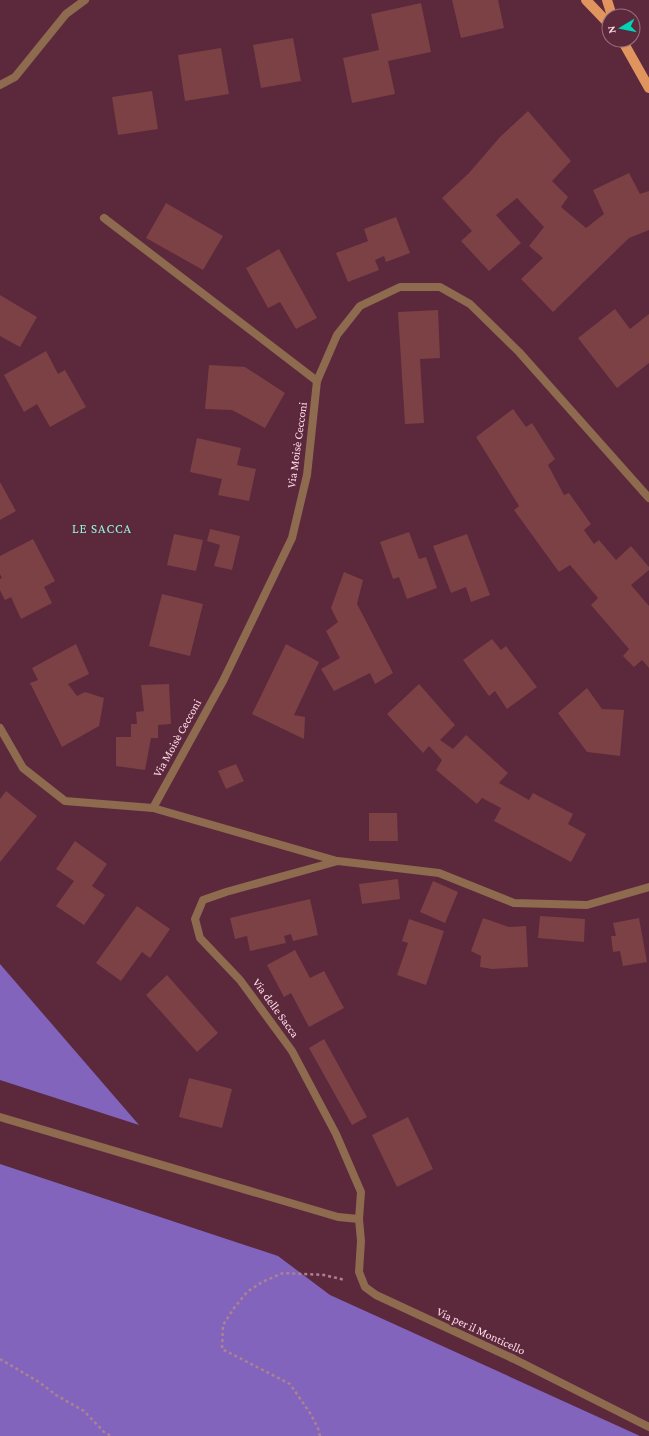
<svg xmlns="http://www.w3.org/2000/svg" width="649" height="1436" font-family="'Crimson Pro',serif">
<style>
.forest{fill:#8264bd}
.building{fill:#7b4144}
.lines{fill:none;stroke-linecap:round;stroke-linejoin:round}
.path{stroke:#ac8190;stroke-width:2.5;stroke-dasharray:3 3;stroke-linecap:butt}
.service{stroke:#8e6a4f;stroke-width:8}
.minor{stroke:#8e6a4f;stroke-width:8}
.primary{stroke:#df955d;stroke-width:10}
.labels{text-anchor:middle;stroke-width:3.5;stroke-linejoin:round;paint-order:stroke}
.street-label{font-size:12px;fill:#fcdae5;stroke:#5c283c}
.neighbourhood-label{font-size:13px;letter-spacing:1px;fill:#90f4dd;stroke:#5c283c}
</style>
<rect width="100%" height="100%" fill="#5c283c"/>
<g class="forest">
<path d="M0 964 139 1125 0 1080Z"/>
<path d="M0 1164 278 1256 330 1295 640 1436H0Z"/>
</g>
<g class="building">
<path d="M452 0H498L504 28 461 38Z"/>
<path d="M421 3 431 52 388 61 395 94 352 103 343 58 379 50 371 14Z"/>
<path d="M293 38 301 81 261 88 253 45Z"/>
<path d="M221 48 229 94 185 101 178 55Z"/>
<path d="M152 91 158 129 118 135 112 97Z"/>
<path d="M528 111 571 161 552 181 568 197 561 207 586 228 604 214 593 190 629 173 640 194 649 191V230L629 238 553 312 521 279 543 258 529 246 544 227 517 198 496 215 521 243 489 271 461 241 472 231 442 198 469 173 500 137Z"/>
<path d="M166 203 223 236 203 270 146 238Z"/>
<path d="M396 217 410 253 386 262 384 256 375 260 379 270 348 282 336 253 368 241 364 229Z"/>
<path d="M279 249 317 318 296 329 280 302 268 308 246 268Z"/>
<path d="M0 295 37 317 20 347 0 336Z"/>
<path d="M615 309 630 329 649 314V363L617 388 578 338Z"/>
<path d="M438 310 440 358 420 359 424 423 405 424 398 312Z"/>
<path d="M46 351 58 374 65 370 86 407 50 427 37 404 24 412 4 375Z"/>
<path d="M209 365 245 367 285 393 265 428 232 410 205 409Z"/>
<path d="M513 409 526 427 532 423 555 459 548 465 564 495 569 493 591 524 584 530 594 544 599 540 616 560 631 546 649 567V570L631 585 649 606V668L642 660 634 667 623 656 629 649 591 605 598 598 570 565 559 572 514 510 519 506 476 437Z"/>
<path d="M197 438 241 448 237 465 256 469 249 501 218 495 222 479 190 472Z"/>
<path d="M0 482 16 511 0 520Z"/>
<path d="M210 529 240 536 232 570 214 566 220 545 207 541Z"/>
<path d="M409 532 419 559 426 557 437 588 407 599 399 577 393 579 380 542Z"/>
<path d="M174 534 203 540 196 571 167 565Z"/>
<path d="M467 534 490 595 471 602 466 587 451 593 433 546Z"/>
<path d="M33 539 55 581 44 587 52 603 21 619 11 597 5 600 0 590V579L2 578 0 574V556Z"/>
<path d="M344 572 363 580 357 604 393 673 375 684 370 673 334 691 321 669 340 658 326 631 338 622 331 608Z"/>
<path d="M162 594 203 604 190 656 149 646Z"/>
<path d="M492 639 501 650 506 646 537 687 507 709 495 691 489 696 463 660Z"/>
<path d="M76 644 89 674 68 684 77 696 85 692 104 698 99 726 62 747 30 683 38 680 32 668Z"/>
<path d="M286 644 319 662 294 715 305 717 304 739 252 714Z"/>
<path d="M169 684 171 724 158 725V738H151L145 770 116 766V737H131V724H137L136 712 144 711 141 685Z"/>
<path d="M419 684 455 725 440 740 453 749 466 735 508 773 499 783 529 800 533 793 573 814 568 824 586 834 571 862 494 821 501 808 482 798 477 804 436 770 442 760 429 746 423 753 387 714Z"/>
<path d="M587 688 602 709 624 710 620 756 587 752 558 713Z"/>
<path d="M236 764 244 781 226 789 218 771Z"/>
<path d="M6 791 37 816 0 862V799Z"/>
<path d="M369 813H397L398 841H369Z"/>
<path d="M75 841 107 864 92 886 105 895 84 925 56 906 74 881 56 869Z"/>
<path d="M398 879 400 899 362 904 359 884Z"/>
<path d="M433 881 458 892 445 923 420 912Z"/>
<path d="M310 899 318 935 293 941 291 934 284 936 286 943 250 951 247 936 235 939 230 918Z"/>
<path d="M137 906 170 929 150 958 142 952 121 981 96 963Z"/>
<path d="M540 916 585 919 584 942 538 938Z"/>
<path d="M483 918 509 927 526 926 528 967 492 969 480 967 481 956 471 951Z"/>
<path d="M639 918 647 962 623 966 620 951 613 952 611 936H616L613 923Z"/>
<path d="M409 919 444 931 426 985 397 975 408 943 402 941Z"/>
<path d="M295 950 310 978 324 971 344 1008 309 1027 291 993 284 997 267 965Z"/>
<path d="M167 975 218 1033 197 1052 146 995Z"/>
<path d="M324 1039 367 1117 352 1125 309 1048Z"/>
<path d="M189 1078 232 1089 222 1128 179 1117Z"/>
<path d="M408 1117 433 1169 397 1187 372 1135Z"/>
</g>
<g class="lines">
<g class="path">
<path d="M0 1359 39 1382 56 1395 84 1411 104 1432 111 1436"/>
<path d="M320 1436 318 1428 310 1413 290 1384 222 1349 223 1325 234 1308 247 1292 262 1282 283 1273 324 1275 345 1280"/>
</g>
<path class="service" d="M104 218 317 381"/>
<g class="minor">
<path d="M0 85 15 77 66 14 85 0"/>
<path d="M0 728 23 768 65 801 153 808 223 681 292 538 307 475 317 381 337 335 360 306 400 287H440L470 304 519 352 649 498"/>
<path d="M153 808 337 861"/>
<path d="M649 887 587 905 514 903 439 873 338 861 226 892 203 900 195 919 200 938 240 980 292 1051 336 1134 361 1192 359 1219 361 1241 359 1272 365 1287 376 1295 514 1359 649 1427"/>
<path d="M0 1117 338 1217 359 1219"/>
</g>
<g class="primary">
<path d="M586 0 609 24"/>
<path d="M607 0 612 16"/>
<path d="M622 40 649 88"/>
</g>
</g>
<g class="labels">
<g class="street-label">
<text transform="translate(297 445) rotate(-82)" y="4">Via Moisè Cecconi</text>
<text transform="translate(177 738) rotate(-61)" y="4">Via Moisè Cecconi</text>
<text transform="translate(276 1008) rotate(54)" y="4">Via delle Sacca</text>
<text transform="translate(481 1331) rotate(25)" y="4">Via per il Monticello</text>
</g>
<g class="neighbourhood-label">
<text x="102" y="533">LE SACCA</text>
</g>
</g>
<g transform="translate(621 28) rotate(260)"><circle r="19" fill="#5c283c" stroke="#9c6f80"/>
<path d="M0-3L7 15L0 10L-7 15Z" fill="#01d5b6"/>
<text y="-6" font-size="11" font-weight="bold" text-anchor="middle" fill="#fcdae5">N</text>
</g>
</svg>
